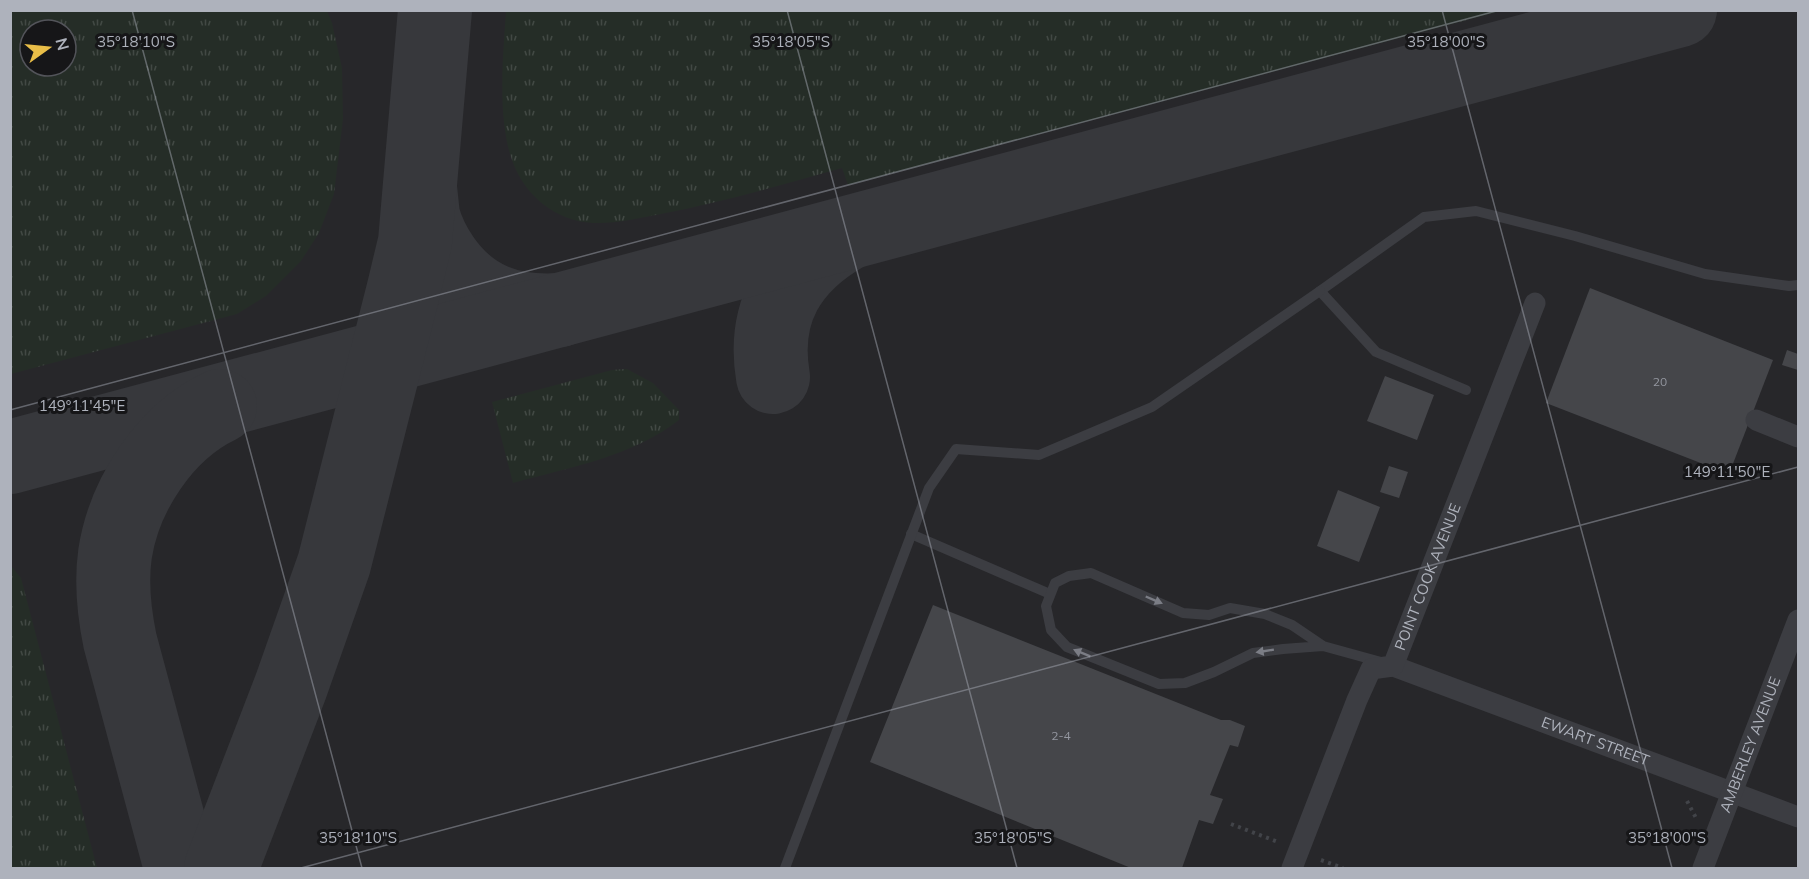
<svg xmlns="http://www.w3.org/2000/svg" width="1809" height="879" font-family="Mulish,sans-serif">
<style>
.built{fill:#27272a;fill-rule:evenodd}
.grass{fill:url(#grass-tufts);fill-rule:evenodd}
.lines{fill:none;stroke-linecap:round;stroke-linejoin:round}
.taxiway{stroke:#37383c;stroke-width:74}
.building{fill:#45464a}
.path{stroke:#424449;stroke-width:4;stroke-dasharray:3 4.5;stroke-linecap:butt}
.lane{stroke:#3c3d42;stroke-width:10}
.street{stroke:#3c3d42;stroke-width:21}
.oneway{fill:#7b7d85}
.ticks{fill:none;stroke:#aeb2bc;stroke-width:1.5;stroke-opacity:0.45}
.labels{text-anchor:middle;stroke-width:6;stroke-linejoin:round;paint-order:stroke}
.number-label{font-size:12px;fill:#9497a0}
.street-label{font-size:15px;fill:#aeb2bc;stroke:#161618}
.ticks-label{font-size:15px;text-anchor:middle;fill:#aeb2bc;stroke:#161618;stroke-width:6;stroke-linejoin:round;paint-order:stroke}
</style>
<defs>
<pattern id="grass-tufts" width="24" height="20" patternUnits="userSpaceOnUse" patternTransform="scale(1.5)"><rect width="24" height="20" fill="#252d27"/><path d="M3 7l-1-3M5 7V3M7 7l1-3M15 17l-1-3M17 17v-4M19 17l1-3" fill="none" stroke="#424944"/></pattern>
</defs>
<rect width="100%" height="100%" fill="#1b1b1d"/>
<path class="built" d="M10 11H1798V868H11ZM30 30H66V66H30Z"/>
<g class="grass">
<path d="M11 10 327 11 332 23 342 68 343 119 334 194 319 233 301 261 266 296 237 314 11 374ZM30 30H66V66H30Z"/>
<path d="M506 11V10L1501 11 848 185 842 168C782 185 722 202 661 214 639 218 615 224 593 223 555 221 524 195 512 160 497 118 503 55 506 11Z"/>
<path d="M627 369 653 383 679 410V420C631 457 571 467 513 483L492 402 612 370Z"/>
<path d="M11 566 21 578 97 868H11Z"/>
</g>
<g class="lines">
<g class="taxiway">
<path d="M420 188C421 197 422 206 423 216 427 231 434 245 443 258 472 300 511 313 560 310"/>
<path d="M773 377C762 312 790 266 846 234"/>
<path d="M10 457C567 308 1124 160 1680 10"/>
<path d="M181 868 120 641C114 612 111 583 115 554 124 495 165 432 220 406"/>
<path d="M221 868 291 686 334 564 404 288 415 242 435 10"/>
</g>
</g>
<g class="building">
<path d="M1590 288 1773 360 1729 474 1546 403Z"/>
<path d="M1787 350 1798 354V370L1782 365Z"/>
<path d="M1385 376 1434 395 1417 440 1367 421Z"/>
<path d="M1389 466 1408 472 1399 498 1380 492Z"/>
<path d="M1338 490 1380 507 1359 562 1317 546Z"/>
<path d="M933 605 1221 720H1230L1245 726 1238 747 1230 745 1210 795 1223 799 1213 824 1199 820 1182 868H1131L870 762Z"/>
</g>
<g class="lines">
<g class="path">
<path d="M1687 801 1696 818"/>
<path d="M1231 824 1278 842"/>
<path d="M1321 860 1343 868"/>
</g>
<g class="lane">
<path d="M1466 390 1376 352 1320 291 1424 217 1476 211 1575 236 1705 274 1789 286 1798 285"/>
<path d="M911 534 1050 594"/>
<path d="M1323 646 1292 625 1265 614 1230 608 1209 615 1183 613 1091 573 1069 576 1055 583 1046 606 1051 630 1067 647 1159 684 1185 683 1214 672 1253 653 1283 649 1323 646 1381 662"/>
<path d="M785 868 929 488 956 449 1039 455 1152 407 1320 291"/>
</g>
<g class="street">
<path d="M1756 420 1798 437"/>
<path id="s1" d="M1393 666 1798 817"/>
<path id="s2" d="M1292 868 1357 700 1371 669 1393 666 1535 303"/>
<path id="s3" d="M1703 868 1798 620"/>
</g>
</g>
<defs><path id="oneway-solid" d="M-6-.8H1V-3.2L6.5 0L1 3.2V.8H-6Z" transform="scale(1.5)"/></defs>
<g class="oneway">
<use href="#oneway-solid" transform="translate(1154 600) rotate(23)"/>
<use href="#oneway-solid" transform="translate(1265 651) rotate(171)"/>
<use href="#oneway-solid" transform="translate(1082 653) rotate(-158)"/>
</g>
<path class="ticks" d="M132 10 362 868M787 10 1017 868M1442 10 1672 868M10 410 1500 10M301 868 1798 467"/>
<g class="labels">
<g class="number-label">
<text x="1660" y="386">20</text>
<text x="1061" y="740">2-4</text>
</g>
<g class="street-label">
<text dy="5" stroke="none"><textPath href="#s2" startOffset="332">POINT COOK AVENUE</textPath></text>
<text dy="5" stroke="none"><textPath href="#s1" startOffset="216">EWART STREET</textPath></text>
<text dy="5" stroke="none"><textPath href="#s3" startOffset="132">AMBERLEY AVENUE</textPath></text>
</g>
</g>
<g class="ticks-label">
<text x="136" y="47">35°18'10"S</text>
<text x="791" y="47">35°18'05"S</text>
<text x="1446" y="47">35°18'00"S</text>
<text x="82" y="411">149°11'45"E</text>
<text x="1727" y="477">149°11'50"E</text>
<text x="358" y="843">35°18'10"S</text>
<text x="1013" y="843">35°18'05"S</text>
<text x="1667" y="843">35°18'00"S</text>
</g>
<rect width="1809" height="879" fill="none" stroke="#aeb2bc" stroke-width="24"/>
<g transform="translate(48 48) rotate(75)"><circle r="28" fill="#161618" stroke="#53545a" stroke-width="1.5"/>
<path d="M0-4.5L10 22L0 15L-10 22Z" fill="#e9be48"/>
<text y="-9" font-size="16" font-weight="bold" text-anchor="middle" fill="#aeb2bc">N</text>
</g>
</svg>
